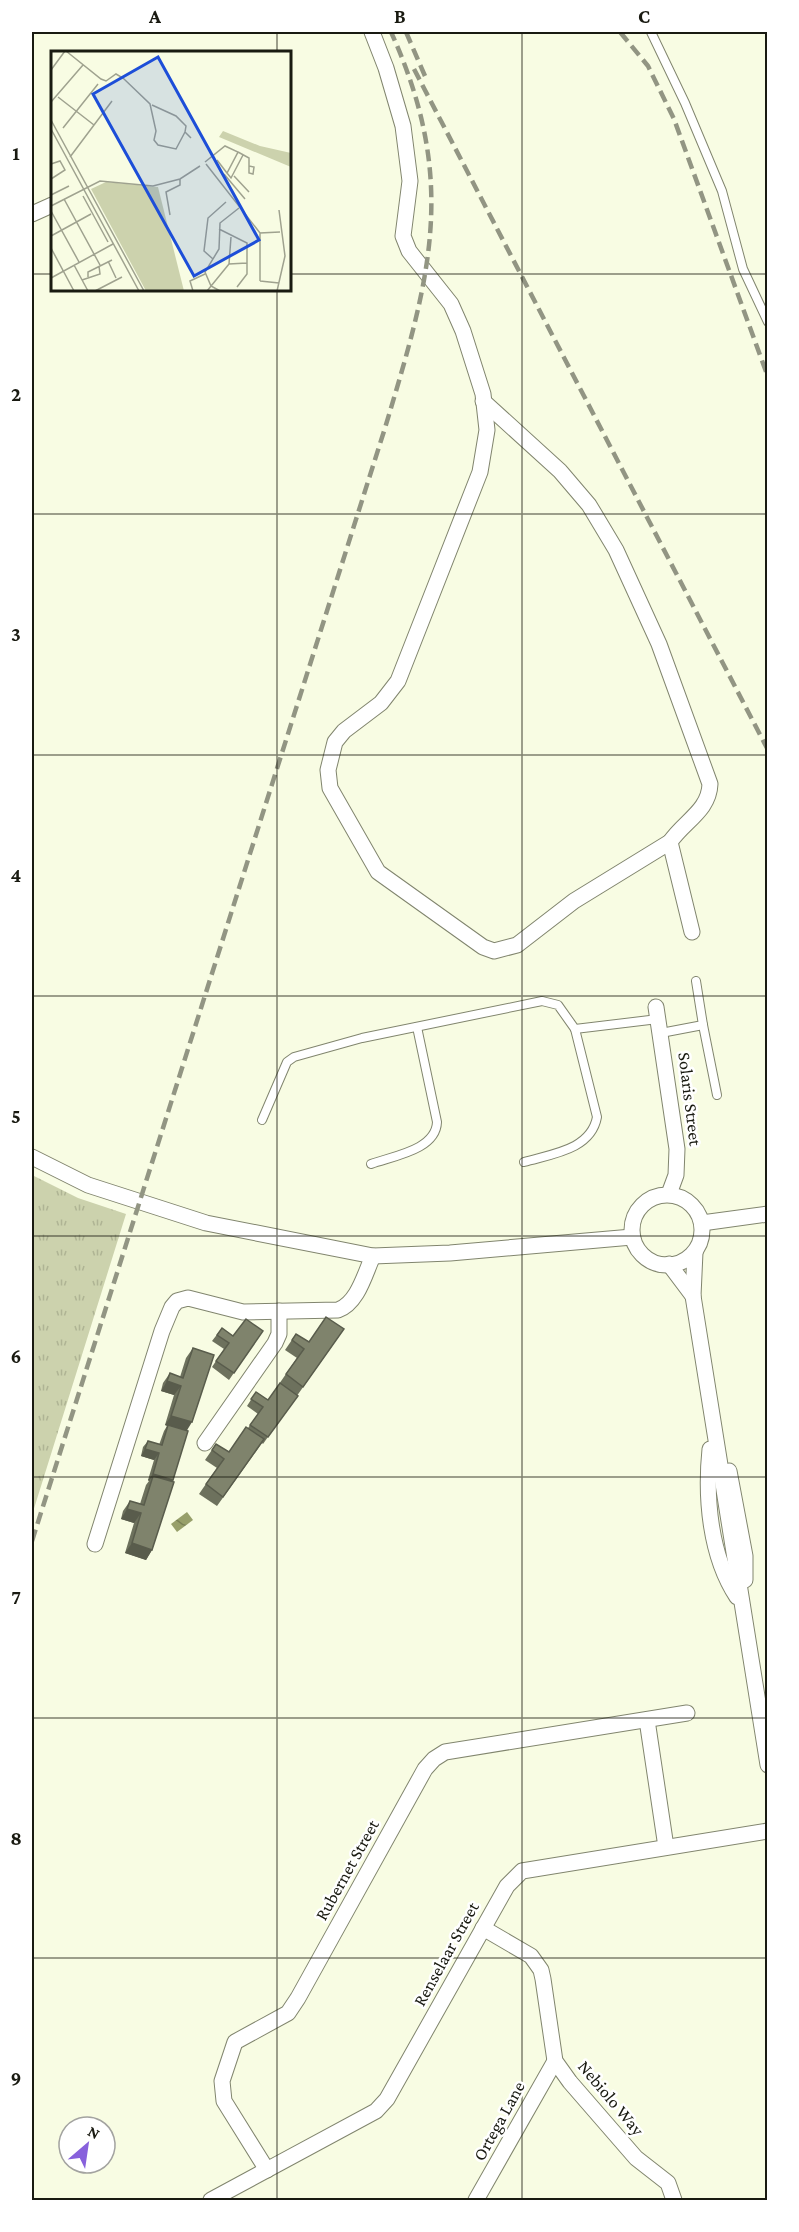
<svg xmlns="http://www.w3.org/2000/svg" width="799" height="2232" font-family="'Crimson Pro',serif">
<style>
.grass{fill:url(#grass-tufts)}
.water{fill:url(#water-waves)}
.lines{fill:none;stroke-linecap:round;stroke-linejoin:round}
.service-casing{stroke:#81856e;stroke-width:10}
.minor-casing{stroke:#81856e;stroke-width:17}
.service{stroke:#fff;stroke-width:8}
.minor{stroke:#fff;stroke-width:15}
.rail{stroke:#929583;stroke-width:4.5;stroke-dasharray:12 6;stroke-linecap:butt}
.wall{fill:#6d715d}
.shaded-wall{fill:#595c4c}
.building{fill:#7f836c;stroke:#595c4c;stroke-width:1.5}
.grid{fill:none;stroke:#191a11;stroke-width:1.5;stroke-opacity:0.55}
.labels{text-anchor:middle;stroke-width:5;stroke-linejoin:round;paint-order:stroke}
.street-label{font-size:18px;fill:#191a11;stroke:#fff}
.inset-road{fill:none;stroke:#9fa28f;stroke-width:1.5}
.view{fill:#1d4ed8;fill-opacity:0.15;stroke:#1d4ed8;stroke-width:3}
.inset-edge{fill:none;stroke:#191a11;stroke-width:3}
.neatline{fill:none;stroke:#191a11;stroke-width:2}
.grid-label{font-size:20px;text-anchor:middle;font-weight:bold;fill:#191a11}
</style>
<defs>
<pattern id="grass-tufts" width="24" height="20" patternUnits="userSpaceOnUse" patternTransform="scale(1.5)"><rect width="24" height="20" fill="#ccd2ad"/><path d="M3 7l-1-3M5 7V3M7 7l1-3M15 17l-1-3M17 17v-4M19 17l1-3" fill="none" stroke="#afb494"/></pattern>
<pattern id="water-waves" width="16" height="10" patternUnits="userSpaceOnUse" patternTransform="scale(1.5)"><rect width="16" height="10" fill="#979f6a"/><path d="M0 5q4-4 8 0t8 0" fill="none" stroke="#7a8156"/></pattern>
</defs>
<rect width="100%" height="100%" fill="#f8fce3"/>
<path class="grass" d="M32 1175 78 1198 126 1214 32 1515Z"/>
<path class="water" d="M187 1512 193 1520 177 1532 171 1524Z"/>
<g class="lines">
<g class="service-casing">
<g id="service">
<path d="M651 32 685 103 722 191 743 269 768 322"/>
<path d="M696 981 703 1025"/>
<path d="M661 1033 703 1025 717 1095"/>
<path d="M262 1120 287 1062 294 1057 362 1038 542 1001 558 1005 575 1029 658 1019"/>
<path d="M524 1162C551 1154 591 1150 597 1117L575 1029"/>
<path d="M371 1164C393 1156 436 1150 437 1122L417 1027"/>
</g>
</g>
<g class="minor-casing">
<g id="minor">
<path d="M372 32 386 68 403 126 410 181 403 236 409 251 451 304 463 331 483 394 487 430 480 472 398 681 381 703 344 731 335 742 328 770 330 788 378 872 483 947 494 951 517 945 574 901 670 842"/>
<path d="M32 214 52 205"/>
<path d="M483 401 560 471 589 505 616 550 659 644 710 784C709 811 684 821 670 842L692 932"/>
<path d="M656 1007 677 1149 676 1175 669 1194"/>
<path d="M32 1157 88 1185 206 1223 373 1256 450 1253 632 1237"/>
<circle cx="667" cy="1230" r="35"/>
<path d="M702 1223 768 1214"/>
<path d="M695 1252 693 1296 768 1765"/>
<path d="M669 1264 693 1296"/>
<path d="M205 1443 275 1343 279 1334V1311"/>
<path d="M710 1449C705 1498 710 1556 737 1597"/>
<path d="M729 1471 745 1556V1580"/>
<path d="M95 1544 162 1331 172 1307 177 1301 188 1298 243 1312 338 1310C358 1303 365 1273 373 1256"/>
<path d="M647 1720 666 1847"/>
<path d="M483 1928 531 1956 541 1970 543 1979 555 2061 570 2082 636 2158 668 2183 674 2200"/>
<path d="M267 2170 224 2101 222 2081 235 2042 288 2013 298 1998 425 1769 434 1759 445 1752 687 1713"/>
<path d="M211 2200 376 2111 387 2099 507 1886 522 1871 768 1831"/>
<path d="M476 2200 555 2061"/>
</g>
</g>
<use href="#service" class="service"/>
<use href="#minor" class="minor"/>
<g class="rail">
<path d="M406 32 425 76"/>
<path d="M620 32 648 66 674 119 768 377"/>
<path d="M414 69 768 750"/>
<path d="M32 1541 385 428C430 278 459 182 391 32"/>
</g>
</g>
<g class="wall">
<path d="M768 154V165L765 158Z"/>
<path d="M222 1328 233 1336 263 1331 229 1380 212 1367 224 1349 212 1341Z"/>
<path d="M344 1329 263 1444 262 1443 217 1506 199 1494 217 1468 205 1460 216 1444 229 1452 248 1428 258 1414 247 1406 256 1392 268 1400 297 1358 285 1350 296 1334 309 1342Z"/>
<path d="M193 1348 186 1431 173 1480 152 1550 146 1560 125 1553 134 1523 121 1519 123 1511 130 1501 140 1504 146 1485 149 1481 148 1480 154 1460 141 1456 143 1447 148 1441 159 1445 164 1431 167 1426 165 1425 174 1395 161 1391 163 1383 170 1373 180 1377 186 1358Z"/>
</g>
<g class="shaded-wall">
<path d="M167 1381 181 1386 174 1395 161 1391Z"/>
<path d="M171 1416 192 1422 186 1432 165 1425Z"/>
<path d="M145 1449 159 1453 154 1460 141 1456Z"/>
<path d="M153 1474 173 1480 169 1487 153 1476 149 1481 148 1480Z"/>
<path d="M127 1509 141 1513 134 1523 121 1519Z"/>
<path d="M132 1543 152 1550 146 1560 125 1553Z"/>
</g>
<g class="building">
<path d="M326 1317 344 1329 303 1387 286 1374 304 1349 292 1340 296 1334 309 1342Z"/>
<path d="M246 1319 263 1331 234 1373 216 1361 229 1343 217 1335 222 1328 233 1336Z"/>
<path d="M193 1348 214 1355 192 1422 171 1416 181 1386 167 1381 170 1373 183 1378Z"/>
<path d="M280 1383 298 1396 268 1437 250 1425 263 1407 251 1399 256 1392 268 1400Z"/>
<path d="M168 1425 188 1431 173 1480 153 1474 159 1453 145 1449 148 1441 162 1445Z"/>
<path d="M246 1427 264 1439 223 1497 206 1484 224 1459 212 1450 216 1444 229 1452Z"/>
<path d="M153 1476 174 1482 152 1550 132 1543 141 1513 127 1509 130 1501 144 1505Z"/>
</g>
<path class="grid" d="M277 32V52M522 32V2200M32 274H52M290 274H768M277 290V2200M32 514H768M32 755H768M32 996H768M32 1236H768M32 1477H768M32 1718H768M32 1958H768"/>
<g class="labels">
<g class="street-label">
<text transform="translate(690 1099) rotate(83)" y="6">Solaris Street</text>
<text transform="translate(347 1870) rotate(-61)" y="6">Rubernet Street</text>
<text transform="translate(446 1954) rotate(-61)" y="6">Renselaar Street</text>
<text transform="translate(611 2098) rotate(50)" y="6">Nebiolo Way</text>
<text transform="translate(499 2121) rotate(-61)" y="6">Ortega Lane</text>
</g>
</g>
<g transform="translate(51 51)">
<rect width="240" height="240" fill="#f8fce3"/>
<path d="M172 80 209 95 240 102V116L168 86ZM55 131 107 136 133 240H95L40 138Z" fill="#ccd2ad"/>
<path class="inset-road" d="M15 0 50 28 55 30 65 23 72 27 99 53 105 80 103 89 107 94 125 98 134 81M0 19 14 0M7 46 43 74M0 51 32 14M101 54 125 65 135 75 134 81 140 87M0 69 93 240M12 77 47 33M0 78 88 240M187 101 198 107V122L202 123 203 116 198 115M19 106 61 50M154 111 174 95 187 101 176 122 166 109M0 113 9 110 14 119 0 128M155 113 209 182M176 122 180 127 192 104M173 123 194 148M183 125 198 141M0 144 18 135M32 145 57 191M13 148 49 214M0 155 49 130 102 135 129 128 149 115M0 160 28 211M119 164 115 141 129 134V128M168 178 196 192V223L186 236M0 185 40 163M0 197 23 240M162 208 153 200 157 167 175 151M57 210 65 227M178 213 180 186M23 214 37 240M37 226V221L61 209M0 227 62 193M31 229 49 223 48 215M209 230V182L229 181M209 230 228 232M44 240 71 226M142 240 139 230 154 223M156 240 178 213 196 212M169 240 160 235 154 221 168 198 169 172 188 157M226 240 234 205 228 159"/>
<path class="view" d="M107 6 208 189 143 225 42 43Z"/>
<rect width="240" height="240" class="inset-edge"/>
</g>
<rect width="799" height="2232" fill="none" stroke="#ffffff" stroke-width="66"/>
<g transform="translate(87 2145) rotate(29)"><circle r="28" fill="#ffffff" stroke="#a3a3a0" stroke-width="1.5"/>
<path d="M0-4.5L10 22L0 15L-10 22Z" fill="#8861dc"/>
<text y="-9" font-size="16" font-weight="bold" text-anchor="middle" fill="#191a11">N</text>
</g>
<rect x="33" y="33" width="733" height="2166" class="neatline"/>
<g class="grid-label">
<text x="155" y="23">A</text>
<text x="400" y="23">B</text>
<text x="644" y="23">C</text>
<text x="16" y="160">1</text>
<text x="16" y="401">2</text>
<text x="16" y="641">3</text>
<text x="16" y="882">4</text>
<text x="16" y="1123">5</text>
<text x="16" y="1363">6</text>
<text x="16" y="1604">7</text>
<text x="16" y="1845">8</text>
<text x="16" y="2085">9</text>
</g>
</svg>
